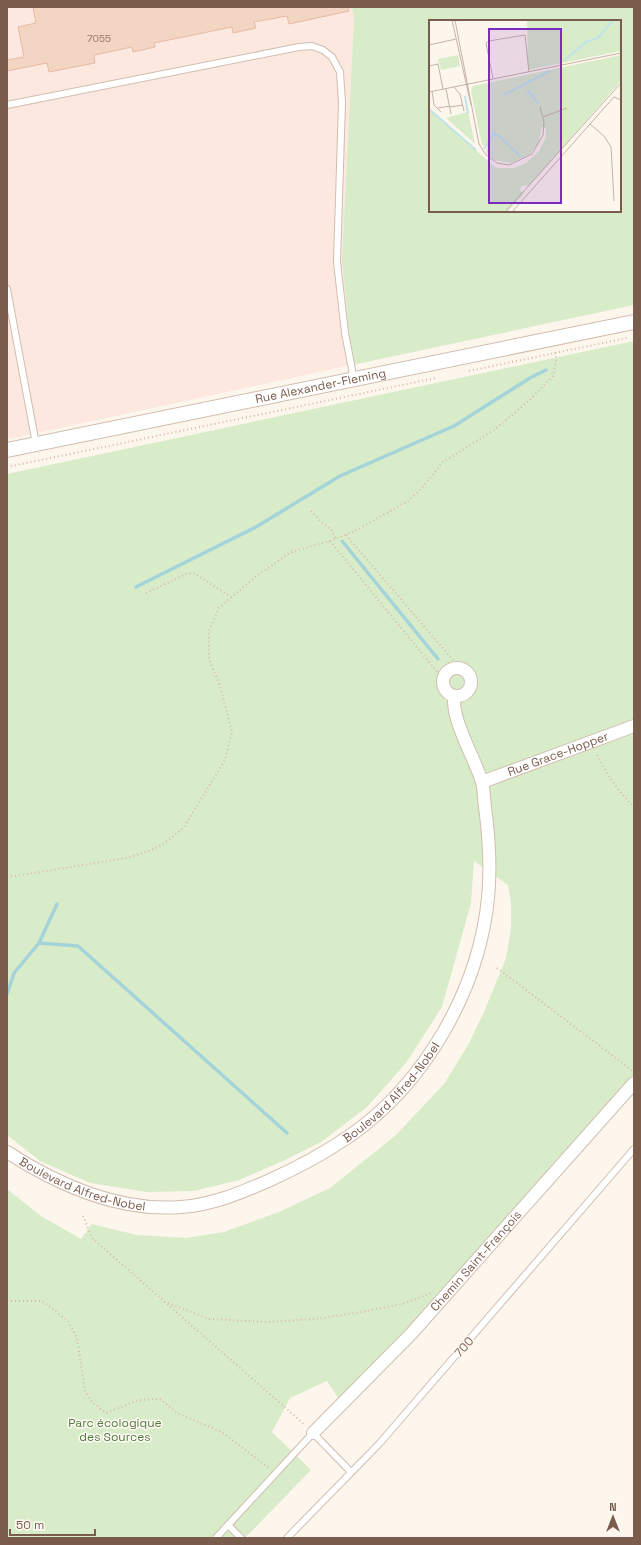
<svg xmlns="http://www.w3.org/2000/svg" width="641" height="1545" font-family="'Space Grotesk',sans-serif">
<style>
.commercial{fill:#fde8e0}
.green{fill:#d8ecc9;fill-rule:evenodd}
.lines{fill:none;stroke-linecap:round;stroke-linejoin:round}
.stream{stroke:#a5d3da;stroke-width:3.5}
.building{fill:#f3d5c3;stroke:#e6bba3}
.service-casing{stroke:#d1beb0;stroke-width:8}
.minor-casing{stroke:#d1beb0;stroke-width:14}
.tertiary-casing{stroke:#d1beb0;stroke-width:16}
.path{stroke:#d9b8a5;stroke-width:2;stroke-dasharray:1 3;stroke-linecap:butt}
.service{stroke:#fff;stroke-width:6}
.minor{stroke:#fff;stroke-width:12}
.tertiary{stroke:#fff;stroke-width:14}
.labels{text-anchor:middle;stroke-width:3;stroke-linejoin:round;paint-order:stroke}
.number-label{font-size:10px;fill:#987a6a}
.street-label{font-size:12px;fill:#7a5c4d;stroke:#fffaf3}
.park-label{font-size:12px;fill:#537a41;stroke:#fffaf3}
.inset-river{fill:none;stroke:#bfe3e8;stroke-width:2}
.inset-road{fill:none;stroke:#c5b3a7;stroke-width:1}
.view{fill:#7b2cbf;fill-opacity:0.15;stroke:#7b2cbf;stroke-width:2}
.inset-edge{fill:none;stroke:#7a5c4d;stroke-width:2}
</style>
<rect width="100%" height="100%" fill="#fdf6ec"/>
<path class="commercial" d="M7 7H352L354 18 342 258 352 365 9 439 7 427Z"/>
<g class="green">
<path d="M352 7H634V305L352 365 342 258 354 18ZM430 21H620V211H430Z"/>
<path d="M634 341V1076L344 1407 327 1381 290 1398 272 1432 311 1470 245 1538H7V1189L41 1216 81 1239 92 1224 137 1235 186 1238 224 1232 279 1212 330 1188 396 1135 444 1084 468 1045 484 1012 506 958 511 928V903L508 885 474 861 471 903 442 1007 406 1063 367 1107 321 1142 283 1161 239 1180 194 1191 147 1192 90 1183 40 1161 7 1135V474Z"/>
</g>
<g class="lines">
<g class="stream">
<path d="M342 541 438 659"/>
<path d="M136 587 256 527 340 476 454 426 530 378 546 370"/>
<path d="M39 943 78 946 287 1133"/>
<path d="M7 994 14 973 39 943 57 904"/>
</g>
</g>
<path class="building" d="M33 7H348L349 11 289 24 287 16 254 22 256 28 233 33 232 27 154 43 155 47 133 52 132 47 94 55 95 63 49 72 47 63 7 71V60L24 57 18 27 36 23Z"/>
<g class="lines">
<g class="service-casing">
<g id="service">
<path d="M7 105 299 47 312 46 323 50 332 57 340 72 342 103 337 262 345 333 354 380"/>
<path d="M7 289 36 444"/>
<path d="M228 1525 241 1538"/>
<path d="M216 1538 313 1433 351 1472"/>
<path d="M287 1538 379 1444 634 1149"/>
</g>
</g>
<g class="minor-casing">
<g id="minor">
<circle cx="457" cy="682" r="14"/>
<path id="s1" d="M482 782 634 726"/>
<path id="s2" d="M7 1152C58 1185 119 1212 181 1207 212 1205 240 1193 268 1181 297 1168 325 1153 351 1135 426 1082 479 989 488 898 491 868 489 837 485 807 484 799 484 790 482 782 474 756 452 722 454 696"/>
<path id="s3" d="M313 1433 411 1334 634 1083"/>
</g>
</g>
<g class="tertiary-casing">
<g id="tertiary">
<path id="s4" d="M7 450 634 322"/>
</g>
</g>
<g class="path">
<path d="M469 371 627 338"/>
<path d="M7 467 436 378"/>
<path d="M311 511 322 523 331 529 336 539"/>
<path d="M346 535 453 660"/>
<path d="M330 541 438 673"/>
<path d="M146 593 188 573H194L231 597"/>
<path d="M597 755C607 775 618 791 634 807"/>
<path d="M7 876H15L127 858 154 849 169 840 184 827 225 760 232 732 220 686 209 659V631L219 608 255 577 291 552 330 541 353 532 408 501 420 490 443 462 494 430 531 399 553 376 556 360 555 350"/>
<path d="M497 968 633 1071"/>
<path d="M83 1216 92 1238 305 1425"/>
<path d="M7 1301H42L68 1321 77 1338 85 1391 92 1402 106 1413 138 1400 160 1399 177 1413 222 1432 270 1469"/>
<path d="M168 1303 209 1319 267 1322 315 1319 362 1312 406 1303 431 1293"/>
</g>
<use href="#service" class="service"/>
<use href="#minor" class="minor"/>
<use href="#tertiary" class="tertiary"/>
</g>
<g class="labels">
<g class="number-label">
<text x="99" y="42">7055</text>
</g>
<g class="street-label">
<text dy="4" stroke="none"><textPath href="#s4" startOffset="320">Rue Alexander-Fleming</textPath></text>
<text dy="4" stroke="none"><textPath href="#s1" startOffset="81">Rue Grace-Hopper</textPath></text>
<text dy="4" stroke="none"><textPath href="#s2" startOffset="431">Boulevard Alfred-Nobel</textPath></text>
<text dy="4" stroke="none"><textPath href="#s2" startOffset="83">Boulevard Alfred-Nobel</textPath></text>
<text dy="4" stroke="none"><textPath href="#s3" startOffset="237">Chemin Saint-François</textPath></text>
<text transform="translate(464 1347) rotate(-49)" y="4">700</text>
</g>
<g class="park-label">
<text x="115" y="1427">Parc écologique<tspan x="115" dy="14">des Sources</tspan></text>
</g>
</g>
<g transform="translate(429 20)">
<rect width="192" height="192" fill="#fdf6ec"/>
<path d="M98 0H192V31L99 50ZM29 35 31 46 12 50 9 39ZM192 35V61L99 167 97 165 93 166 91 170 95 174 78 192H0V90L65 146 69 148H85L97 143 110 131 117 117V109L113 106 110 122 101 134 82 143 64 140 57 133 58 126 53 125 42 71 44 66ZM39 92 46 123H45L17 98Z" fill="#d8ecc9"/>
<path class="inset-river" d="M135 41 157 22 169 18 184 0M98 70 109 83M75 75 121 51M36 76 39 94M0 89 47 130M64 115H69L92 137M55 129 66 111"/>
<path class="inset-road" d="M23 0 42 85M26 0 50 124 57 135 68 143 80 145 103 134 114 115 115 102 111 87M0 25 27 19M0 46 9 44 14 69M64 59 57 23 60 21 96 15 100 52M25 67 31 74 35 91M17 69 22 94M3 71 5 85 12 92M0 72 192 33M21 87 34 85M9 88 21 86M114 97 138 88M161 104 175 116 182 127 185 181M76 192 192 63M83 192 185 77 192 80"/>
<path class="view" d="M60 9H132V183H60Z"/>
<rect width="192" height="192" class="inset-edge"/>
</g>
<rect width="641" height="1545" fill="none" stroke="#7a5c4d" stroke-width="16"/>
<g transform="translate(613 1517)" stroke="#fffaf3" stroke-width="3" paint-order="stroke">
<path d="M0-3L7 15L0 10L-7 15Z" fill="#7a5c4d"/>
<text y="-6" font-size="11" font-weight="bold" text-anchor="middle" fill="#7a5c4d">N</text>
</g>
<path d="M10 1529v6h85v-6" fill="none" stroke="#7a5c4d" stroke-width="2"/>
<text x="16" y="1529" font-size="12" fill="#7a5c4d" stroke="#fffaf3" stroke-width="3" paint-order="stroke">50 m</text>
</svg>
